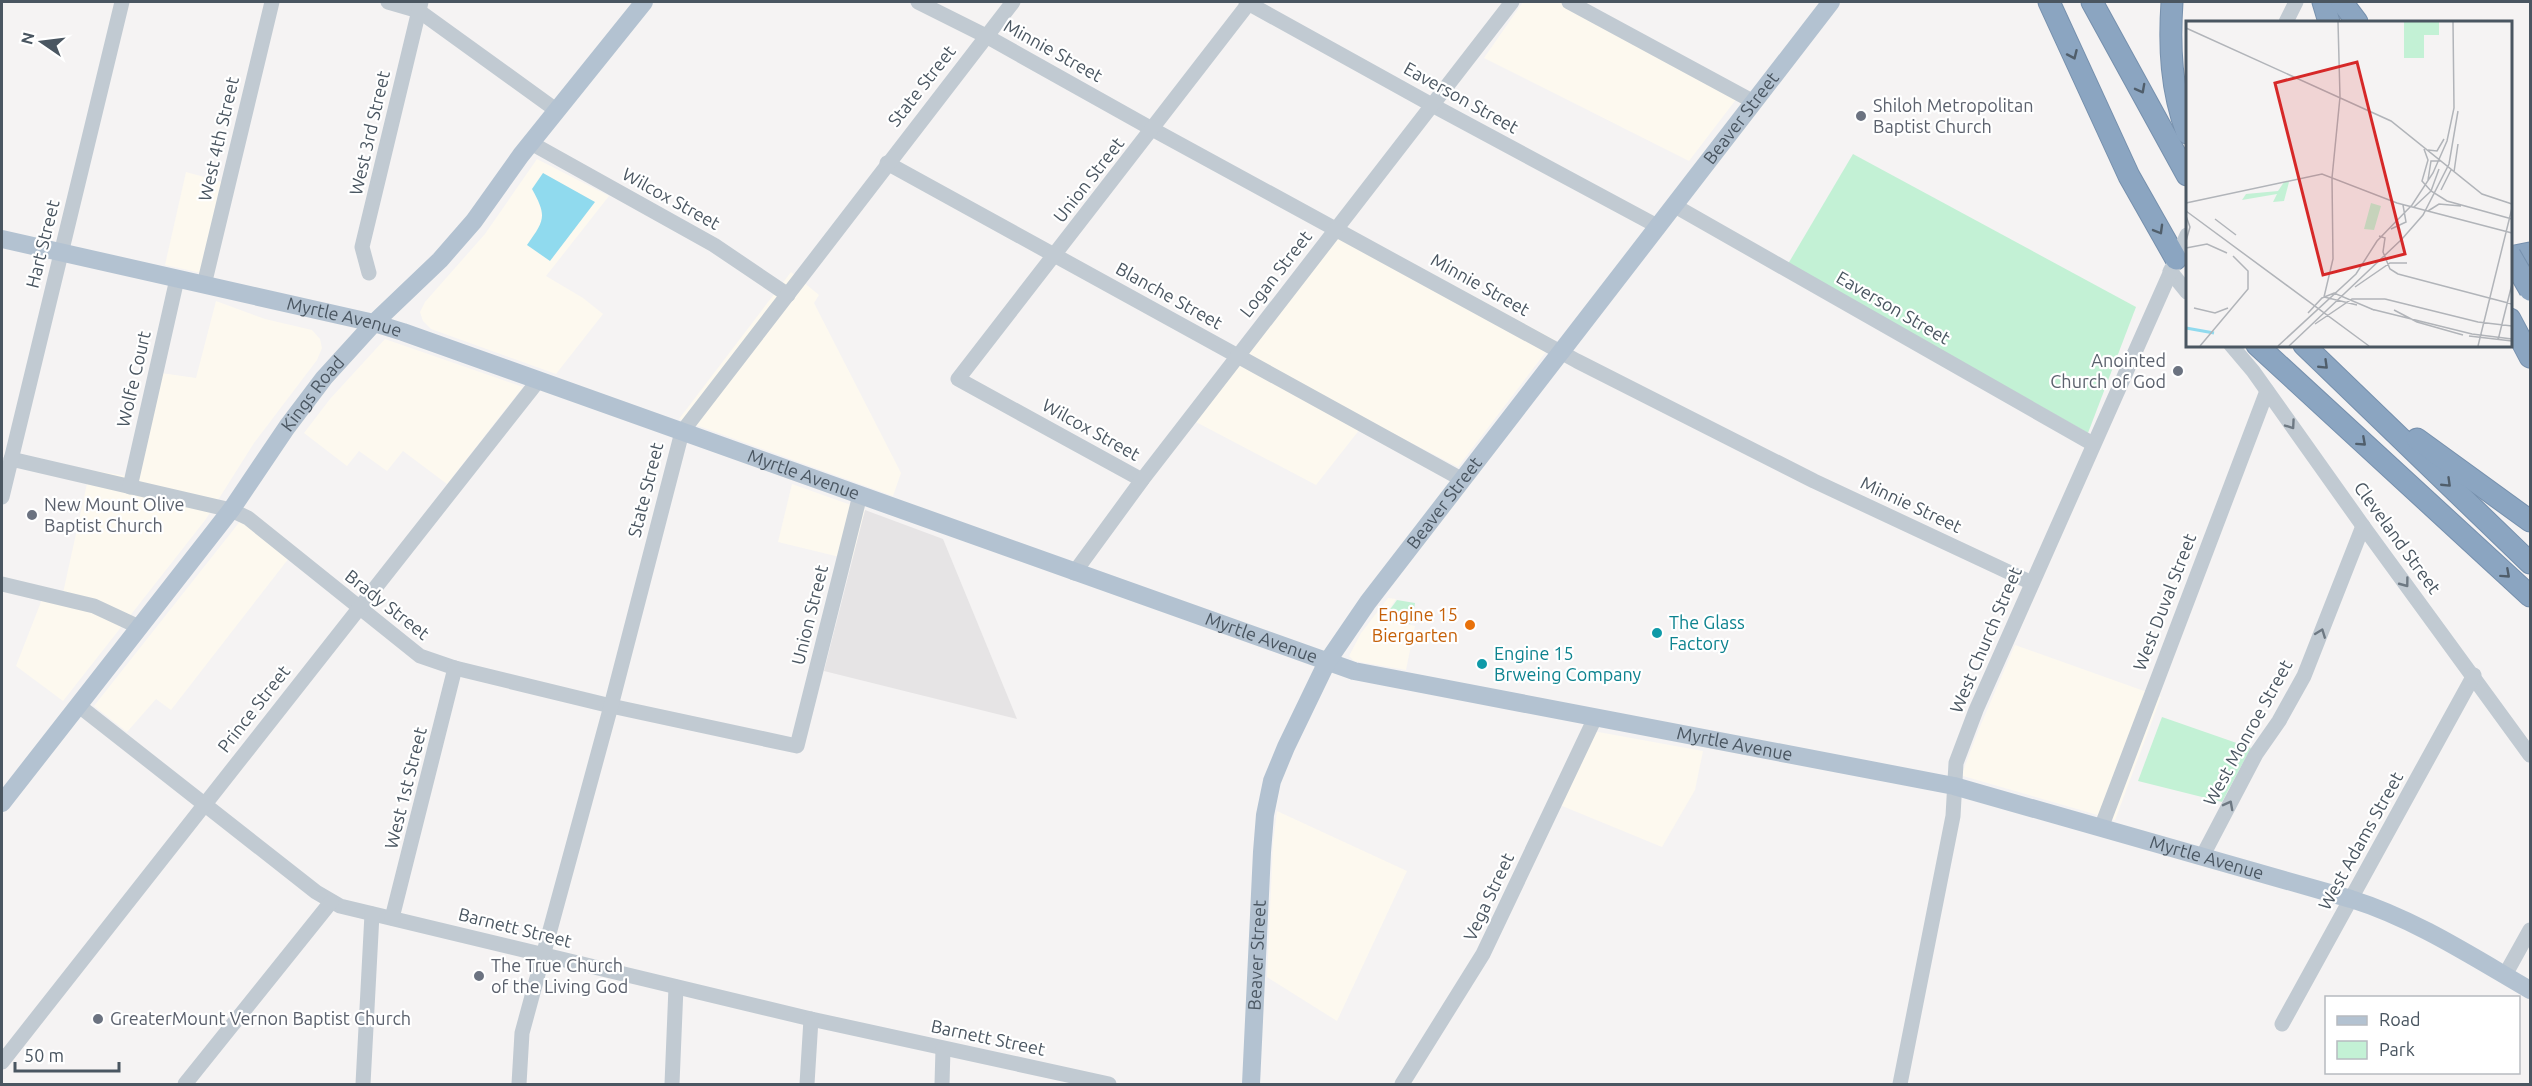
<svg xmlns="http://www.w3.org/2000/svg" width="2532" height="1086" font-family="Ubuntu,sans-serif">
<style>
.commercial{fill:#fdf9ef}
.education{fill:#e6e4e5}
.green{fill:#c3f1d5}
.water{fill:#90daee}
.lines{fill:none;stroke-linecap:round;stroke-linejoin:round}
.highway-casing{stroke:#7690ad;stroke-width:23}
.minor{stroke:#c1cad2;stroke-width:15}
.major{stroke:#b3c2d1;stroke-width:18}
.highway{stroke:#8ba5c1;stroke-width:21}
.highway-bridge-casing{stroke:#7690ad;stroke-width:23;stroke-linecap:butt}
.highway-bridge{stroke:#8ba5c1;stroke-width:21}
.oneway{stroke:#505e6b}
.oneway2{stroke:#6e7983}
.worship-dot{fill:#6b7280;stroke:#fff;stroke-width:2}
.food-dot{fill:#e8710a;stroke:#fff;stroke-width:2}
.culture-dot{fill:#0f9aa8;stroke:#fff;stroke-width:2}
.labels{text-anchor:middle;stroke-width:4.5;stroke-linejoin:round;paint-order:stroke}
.street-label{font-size:18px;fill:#4a5661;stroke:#fff}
.worship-label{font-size:18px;fill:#5b616d;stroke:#fff;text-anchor:start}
.food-label{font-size:18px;fill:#c56008;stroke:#fff;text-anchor:end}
.culture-label{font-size:18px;fill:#0d838f;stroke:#fff;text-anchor:start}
.inset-river{fill:none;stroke:#90daee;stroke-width:3}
.inset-road{fill:none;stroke:#b1b4b9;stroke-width:1.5}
.view{fill:#d62828;fill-opacity:0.15;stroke:#d62828;stroke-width:3}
.inset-edge{fill:none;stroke:#4a5661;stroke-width:3}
</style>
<rect width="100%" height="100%" fill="#f5f3f3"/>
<g class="commercial">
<path d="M1523 2H1582L1744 89 1689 161 1484 58Z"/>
<path d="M537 159 609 196 546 276 583 298 603 314 556 374 431 329 423 321 420 312 425 302 485 234Z"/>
<path d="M186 172 233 185 211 275 165 265Z"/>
<path d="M1346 227 1555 340 1458 467 1367 420 1316 485 1196 422Z"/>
<path d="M791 272 819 295 814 303 901 473 893 496 679 419Z"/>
<path d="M216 301 265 319 312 330 320 339 322 348 317 360 254 443 206 519 63 701 16 666 46 589 63 593 90 470 138 478 161 373 196 378Z"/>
<path d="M385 339 523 387 447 484 403 451 387 471 359 451 347 466 304 433 330 399Z"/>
<path d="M792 484 865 510 852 560 778 542Z"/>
<path d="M249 510 296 549 171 710 156 699 127 732 94 706Z"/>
<path d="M1388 598 1396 599 1383 620 1415 626 1406 670 1354 661 1349 656 1361 633Z"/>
<path d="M2015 645 2161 697 2115 820 1963 776V771L1979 729Z"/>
<path d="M1582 729 1703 751 1695 790 1662 847 1550 801Z"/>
<path d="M1277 811 1407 871 1337 1021 1267 977 1273 843Z"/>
</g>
<path class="education" d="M865 510 943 539 1017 719 824 671Z"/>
<g class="green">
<path d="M1853 154 2136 307 2088 433 1788 264Z"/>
<path d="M1397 600 1415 603 1412 623 1407 624 1383 619Z"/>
<path d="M2162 717 2251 748 2222 802 2138 781Z"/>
</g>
<path class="water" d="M543 173 595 202 550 261 527 245C545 220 547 216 532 189Z"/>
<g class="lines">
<g class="highway-casing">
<g id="highway">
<path d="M2049 2 2129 176 2176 259"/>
<path d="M2092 2 2187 175"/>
<path d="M2172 2C2169 47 2171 90 2187 133"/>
<path d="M2323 2 2329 22"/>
<path d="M2342 2 2357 22"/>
<path d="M2510 257 2530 253"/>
<path d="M2510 319 2530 357"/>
<path d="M2257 345 2530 596"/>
<path d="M2304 345 2530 563"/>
<path d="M2417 439 2530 521"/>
</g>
</g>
<g class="minor">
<path d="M388 2 419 11 556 110"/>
<path d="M918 2 986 36 1152 129 1577 361 1814 481 2032 583"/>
<path d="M1246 2 1432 105 1659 227"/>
<path d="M1569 2 1754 102"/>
<path d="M2286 22 2296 2"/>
<path d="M531 143 714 245 788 295"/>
<path d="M887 163 1463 480"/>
<path d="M1675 206 2093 444"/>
<path d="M2170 271 2187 292"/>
<path d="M369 273 362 247 421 2"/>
<path d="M204 285 272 2"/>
<path d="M2231 345 2253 371 2363 526 2530 755"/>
<path d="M11 459 231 510 248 518 420 656 455 668 611 706 797 746 860 495"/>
<path d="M1142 480 958 379 1249 3"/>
<path d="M130 487 177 279"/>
<path d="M2 497 122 2"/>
<path d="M1074 573 1142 480 1512 2"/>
<path d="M2 584 94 606 139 627"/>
<path d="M78 705 316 892 340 906 811 1019 1109 1084"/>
<path d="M2101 828 2267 391"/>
<path d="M2202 857 2256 754 2279 721 2304 676 2363 526"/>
<path d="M392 918 455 668"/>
<path d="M2505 975 2530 930"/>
<path d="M2282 1024 2474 675"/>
<path d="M2 1062 538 381"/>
<path d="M185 1084 331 902"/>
<path d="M363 1084 372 914"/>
<path d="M519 1084 522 1033 611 706 682 432 1013 2"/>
<path d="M672 1084 676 987"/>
<path d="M807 1084 811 1019"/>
<path d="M942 1084 943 1049"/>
<path d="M1402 1084 1483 954 1595 718"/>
<path d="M1900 1084 1953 816 1956 763 1976 710 2187 235"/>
</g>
<g class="major">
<path id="s1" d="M2 239 374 323 403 332 1354 671 1954 786 2351 899C2415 919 2473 957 2530 990"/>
<path id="s2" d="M2 803 231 510 287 427 324 378 374 323 440 260 474 221 521 155 644 2"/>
<path id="s3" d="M1251 1084 1262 852 1265 815 1272 781 1286 747 1327 662 1368 602 1831 2"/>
</g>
<use href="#highway" class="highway"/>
<g class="highway-bridge-casing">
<path id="highway-bridge" d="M2510 255 2530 290"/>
</g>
<use href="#highway-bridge" class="highway-bridge"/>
</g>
<defs><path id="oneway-chevron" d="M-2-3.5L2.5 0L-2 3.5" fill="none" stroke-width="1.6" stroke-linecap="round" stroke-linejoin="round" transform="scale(1.5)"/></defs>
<g class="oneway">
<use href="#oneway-chevron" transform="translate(2073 55) rotate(66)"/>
<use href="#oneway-chevron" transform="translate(2141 89) rotate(62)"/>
<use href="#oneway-chevron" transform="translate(2159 230) rotate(60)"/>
<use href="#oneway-chevron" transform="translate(2324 365) rotate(44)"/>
<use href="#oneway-chevron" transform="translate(2362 442) rotate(42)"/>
<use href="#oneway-chevron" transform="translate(2447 483) rotate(44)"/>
<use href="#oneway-chevron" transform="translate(2506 574) rotate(42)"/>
</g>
<g class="oneway2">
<use href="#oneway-chevron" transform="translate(2291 425) rotate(55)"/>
<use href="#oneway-chevron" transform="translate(2405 583) rotate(53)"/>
<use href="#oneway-chevron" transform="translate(2321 633) rotate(-69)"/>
<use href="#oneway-chevron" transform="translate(2229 805) rotate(-62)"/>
</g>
<g class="worship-dot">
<circle cx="1861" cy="116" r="6"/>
<circle cx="2178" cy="371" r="6"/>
<circle cx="32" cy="515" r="6"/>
<circle cx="479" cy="976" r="6"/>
<circle cx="98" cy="1019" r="6"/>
</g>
<circle class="food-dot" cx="1470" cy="625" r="6"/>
<g class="culture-dot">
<circle cx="1657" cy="633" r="6"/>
<circle cx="1482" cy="664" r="6"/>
</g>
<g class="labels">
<g class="street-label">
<text transform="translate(1053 51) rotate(29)" y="6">Minnie Street</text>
<text transform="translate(922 86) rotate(-52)" y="6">State Street</text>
<text transform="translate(1461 98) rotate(29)" y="6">Eaverson Street</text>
<text dy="6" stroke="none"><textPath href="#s3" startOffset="1119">Beaver Street</textPath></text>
<text transform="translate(370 133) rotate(-77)" y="6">West 3rd Street</text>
<text transform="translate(219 139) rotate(-77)" y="6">West 4th Street</text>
<text transform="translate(1089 180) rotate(-52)" y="6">Union Street</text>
<text transform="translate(671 199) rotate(29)" y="6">Wilcox Street</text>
<text transform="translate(43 244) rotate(-76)" y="6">Hart Street</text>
<text transform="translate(1276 274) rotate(-52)" y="6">Logan Street</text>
<text transform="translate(1480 285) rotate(29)" y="6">Minnie Street</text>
<text transform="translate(1169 296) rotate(29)" y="6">Blanche Street</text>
<text transform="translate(1893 308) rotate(30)" y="6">Eaverson Street</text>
<text dy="6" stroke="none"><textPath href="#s1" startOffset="351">Myrtle Avenue</textPath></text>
<text transform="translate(134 379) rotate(-77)" y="6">Wolfe Court</text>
<text dy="6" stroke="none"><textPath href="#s2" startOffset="514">Kings Road</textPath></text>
<text transform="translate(1091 430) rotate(29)" y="6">Wilcox Street</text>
<text dy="6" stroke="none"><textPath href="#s1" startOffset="837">Myrtle Avenue</textPath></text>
<text transform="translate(646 490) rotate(-76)" y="6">State Street</text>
<text dy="6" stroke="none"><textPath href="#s3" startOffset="633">Beaver Street</textPath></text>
<text transform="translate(1911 505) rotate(25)" y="6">Minnie Street</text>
<text transform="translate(2397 538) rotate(54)" y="6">Cleveland Street</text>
<text transform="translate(2165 602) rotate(-69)" y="6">West Duval Street</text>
<text transform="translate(387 605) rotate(38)" y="6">Brady Street</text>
<text transform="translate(810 615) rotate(-76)" y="6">Union Street</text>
<text dy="6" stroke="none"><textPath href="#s1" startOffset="1323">Myrtle Avenue</textPath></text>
<text transform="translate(1986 640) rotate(-67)" y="6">West Church Street</text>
<text transform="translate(254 709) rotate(-52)" y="6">Prince Street</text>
<text transform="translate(2248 733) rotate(-61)" y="6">West Monroe Street</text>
<text dy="6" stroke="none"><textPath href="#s1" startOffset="1809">Myrtle Avenue</textPath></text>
<text transform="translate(406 788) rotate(-76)" y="6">West 1st Street</text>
<text transform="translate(2361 841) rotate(-61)" y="6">West Adams Street</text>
<text dy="6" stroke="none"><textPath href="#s1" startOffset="2295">Myrtle Avenue</textPath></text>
<text transform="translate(1489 897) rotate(-65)" y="6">Vega Street</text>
<text transform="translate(515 928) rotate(14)" y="6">Barnett Street</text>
<text dy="6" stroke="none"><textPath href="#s3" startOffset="129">Beaver Street</textPath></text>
<text transform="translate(988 1038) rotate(12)" y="6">Barnett Street</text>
</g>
<g class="worship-label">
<text x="1873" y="112">Shiloh Metropolitan<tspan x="1873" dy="21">Baptist Church</tspan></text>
<text x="2166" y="367" text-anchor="end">Anointed<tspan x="2166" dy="21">Church of God</tspan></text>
<text x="44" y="511">New Mount Olive<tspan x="44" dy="21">Baptist Church</tspan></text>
<text x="491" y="972">The True Church<tspan x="491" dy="21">of the Living God</tspan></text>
<text x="110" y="1025">GreaterMount Vernon Baptist Church</text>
</g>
<g class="food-label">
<text x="1458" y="621">Engine 15<tspan x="1458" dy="21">Biergarten</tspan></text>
</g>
<g class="culture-label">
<text x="1669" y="629">The Glass<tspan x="1669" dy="21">Factory</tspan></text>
<text x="1494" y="660">Engine 15<tspan x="1494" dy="21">Brweing Company</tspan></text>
</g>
</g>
<g transform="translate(2186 21)">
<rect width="326" height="326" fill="#f5f3f3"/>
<path d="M218 1H253V14H238V37H218ZM98 161H103L98 180 87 181 91 173 56 179 60 173 92 170ZM185 182 195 185 188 209 178 208Z" fill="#c3f1d5"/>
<path class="inset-river" d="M0 307 28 312"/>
<path class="inset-road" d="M152 1 154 76 146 157 147 238 138 276 171 284M0 7 205 100 296 173 326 183M238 128 242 139 236 160 245 170 261 180 326 198M242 129 251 130 258 118M268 151 272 123M242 159 245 140H255M255 169 265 149M245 170 253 148M0 182 136 153 211 182 326 212M228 186 245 170M0 190 183 325M242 190 253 183 275 185M0 195 4 206 0 220M29 198 50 214M205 208 220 201 217 184M193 215 199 217 197 231 204 248 212 253M0 227 21 223 41 232M212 253 326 283M169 266 204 242H221M199 278 292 301 326 305M8 287 29 292 42 287M185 288 286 313 326 318M208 289 231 301 277 314M122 292 136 277 148 272 188 289M129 303 166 278H199M283 315 326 320M312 319 326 263M14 325 62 268V250L47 235M92 325 170 253 191 220 226 184 247 152 261 120 268 87 267 1M103 325 216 218 237 194 263 143 272 90M292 325 326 187"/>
<path class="view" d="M171 41 219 233 137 254 89 62Z"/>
<rect width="326" height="326" class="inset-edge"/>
</g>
<rect width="2532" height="1086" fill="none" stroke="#4a5661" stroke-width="6"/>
<rect x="2325" y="996" width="195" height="78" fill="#ffffff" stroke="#b7bbc0" stroke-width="1.5"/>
<rect x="2337" y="1016" width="30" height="9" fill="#b3c2d1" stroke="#b7bbc0" stroke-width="1.5"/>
<text x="2379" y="1026" font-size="18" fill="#4a5661">Road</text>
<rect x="2337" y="1041" width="30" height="18" fill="#c3f1d5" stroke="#b7bbc0" stroke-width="1.5"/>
<text x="2379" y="1056" font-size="18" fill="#4a5661">Park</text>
<g transform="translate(42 42) rotate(284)" stroke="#ffffff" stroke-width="4.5" paint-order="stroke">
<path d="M0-4.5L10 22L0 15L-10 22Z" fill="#4a5661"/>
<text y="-9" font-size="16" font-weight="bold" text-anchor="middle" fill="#4a5661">N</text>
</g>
<path d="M15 1062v9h104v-9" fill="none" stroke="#4a5661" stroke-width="3"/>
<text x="24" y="1062" font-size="18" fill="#4a5661" stroke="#ffffff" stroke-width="4.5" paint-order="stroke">50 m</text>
</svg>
